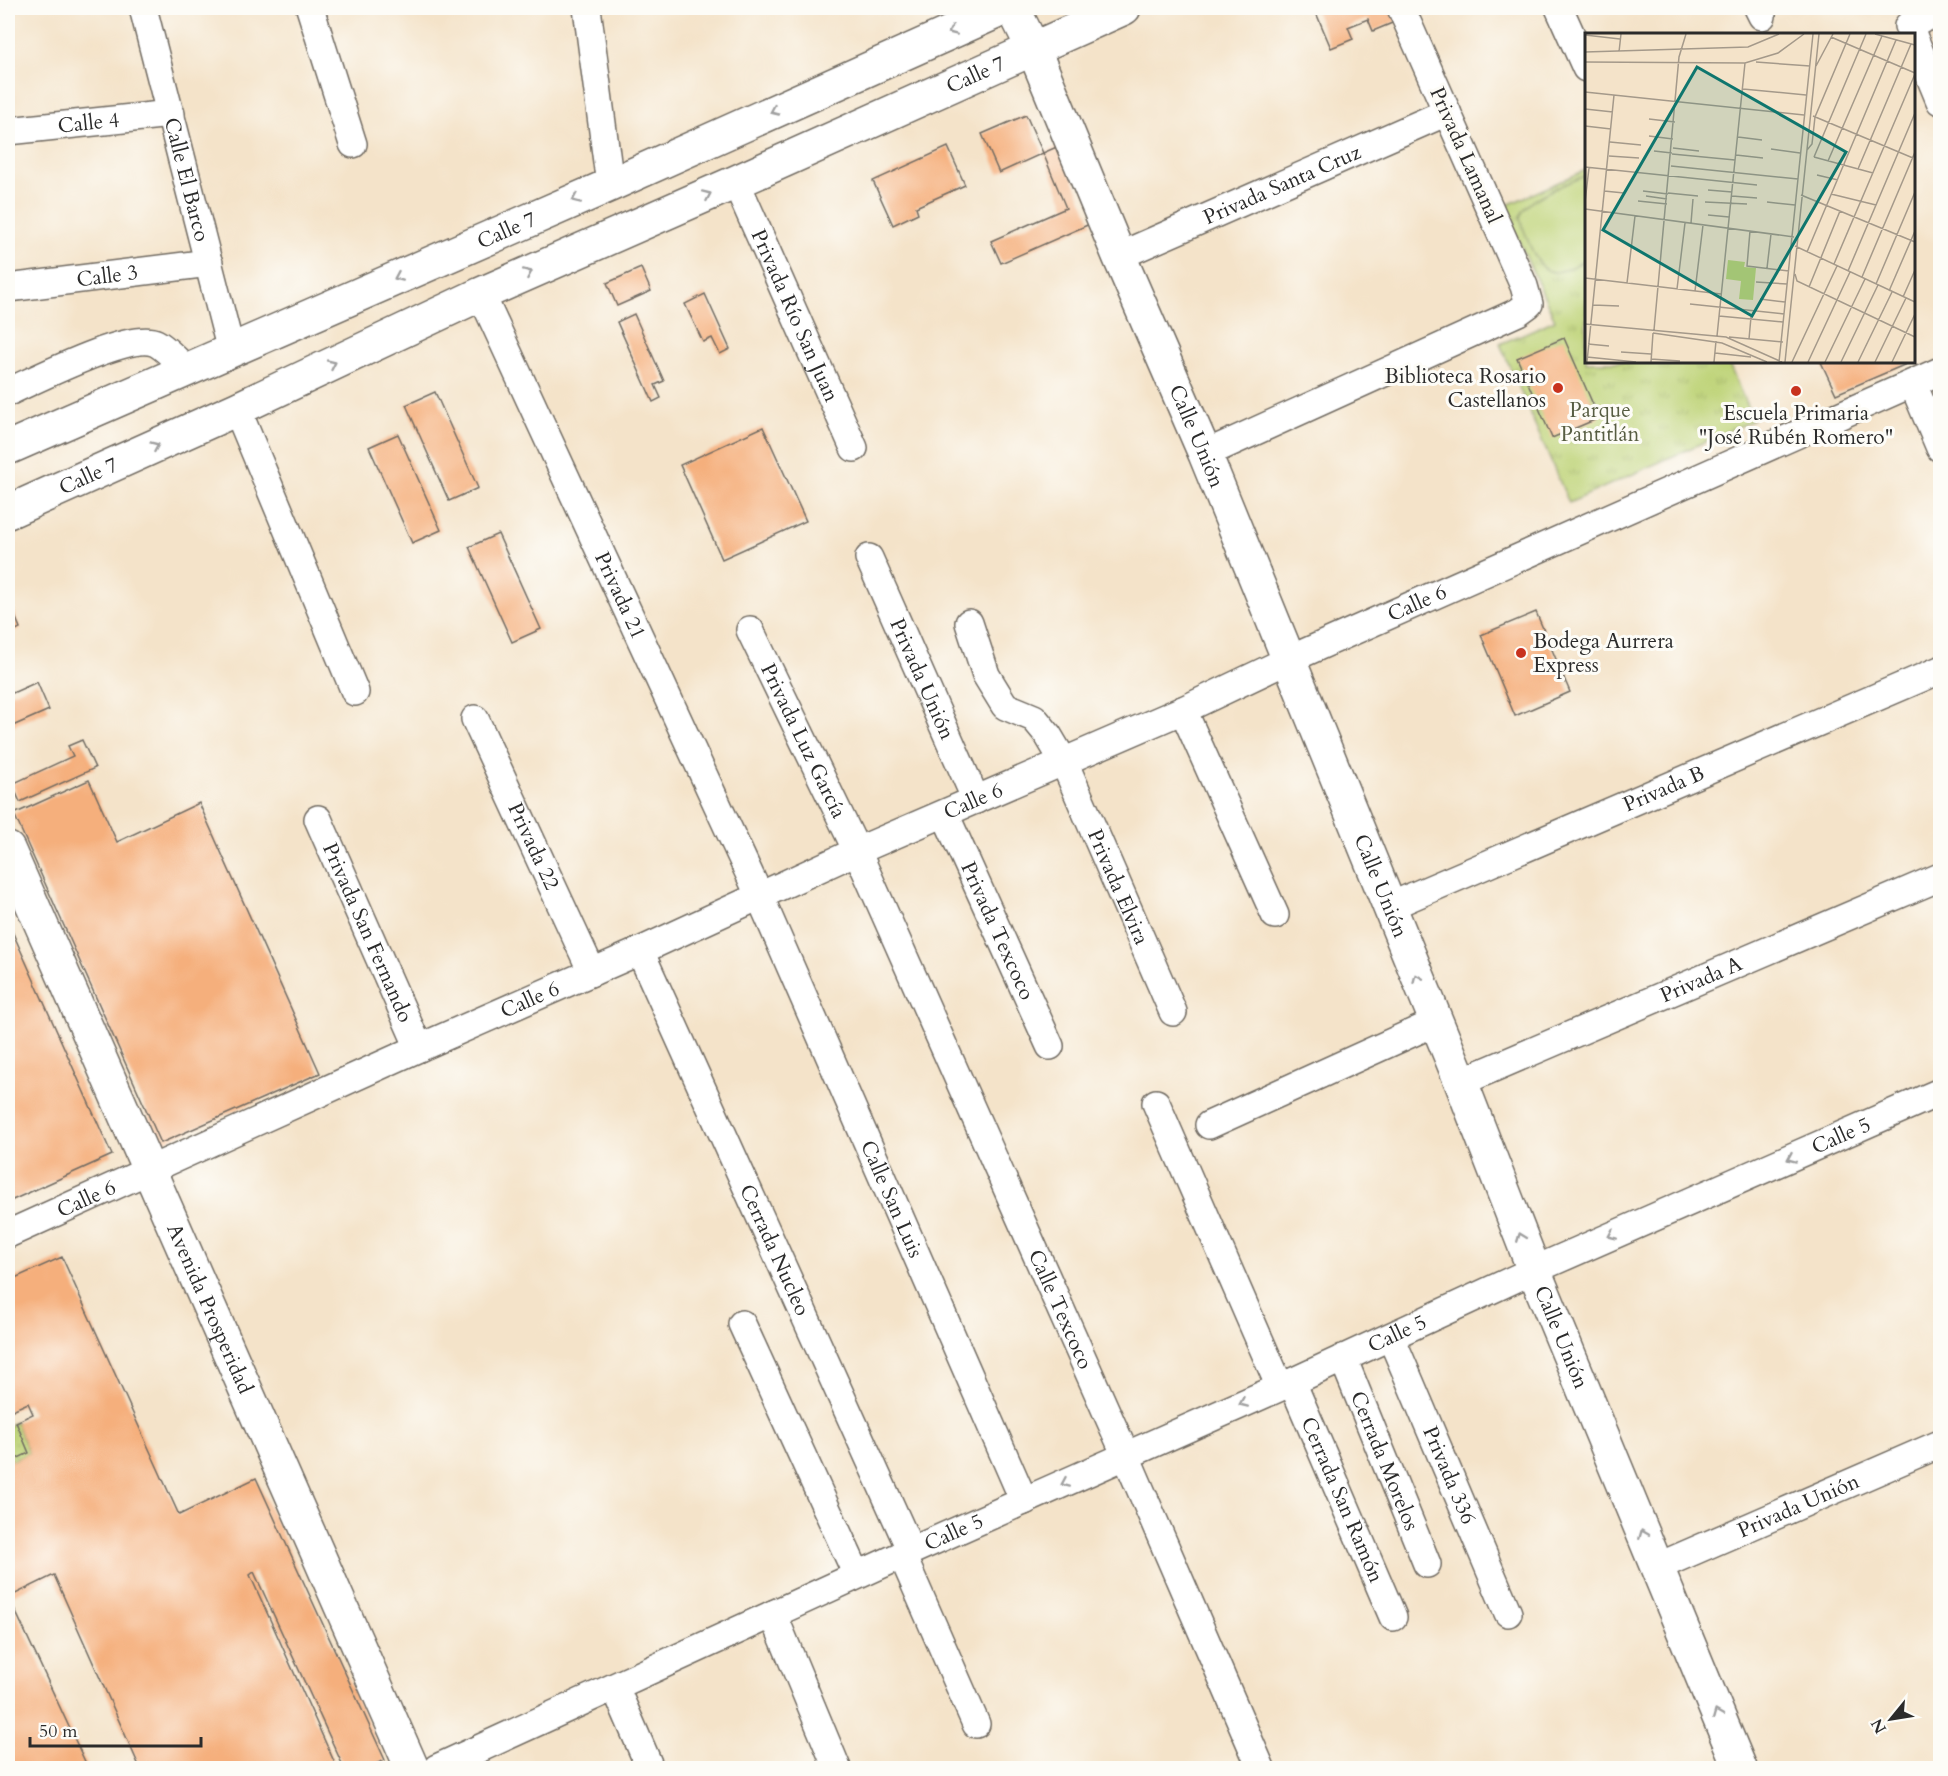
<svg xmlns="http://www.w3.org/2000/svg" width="1948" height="1776" font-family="Cardo,serif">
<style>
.grass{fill:url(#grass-tufts);stroke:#747f51;stroke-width:1.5}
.garden{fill:url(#garden-dots);stroke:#747f51;stroke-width:1.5}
.pitch{fill:#bed377;stroke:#747f51;stroke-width:1.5}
.building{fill:#f5af7c}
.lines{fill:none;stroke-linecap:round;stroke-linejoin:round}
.street-casing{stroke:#716b62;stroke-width:30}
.secondary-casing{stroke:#716b62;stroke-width:36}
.primary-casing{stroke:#716b62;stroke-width:36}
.street{stroke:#fff;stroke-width:27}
.secondary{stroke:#fff;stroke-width:33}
.primary{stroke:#fff;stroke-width:33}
.oneway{stroke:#a0a0a0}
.poi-dot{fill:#c8321e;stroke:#fdfcf7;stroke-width:2}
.labels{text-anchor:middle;stroke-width:6;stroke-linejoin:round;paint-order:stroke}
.street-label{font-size:21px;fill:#2b2b2b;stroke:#fdfcf7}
.poi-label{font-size:21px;fill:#2b2b2b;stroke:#fdfcf7;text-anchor:end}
.park-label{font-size:21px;fill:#575d42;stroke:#fdfcf7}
.inset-road{fill:none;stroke:#a4998a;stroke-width:1.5}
.view{fill:#0f766e;fill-opacity:0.15;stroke:#0f766e;stroke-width:3}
.inset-edge{fill:none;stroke:#2b2b2b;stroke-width:3}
</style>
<defs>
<pattern id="grass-tufts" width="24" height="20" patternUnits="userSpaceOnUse" patternTransform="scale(1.5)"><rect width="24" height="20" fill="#bed377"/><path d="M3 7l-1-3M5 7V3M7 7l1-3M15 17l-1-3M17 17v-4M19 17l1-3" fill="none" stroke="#a3b567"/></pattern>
<pattern id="garden-dots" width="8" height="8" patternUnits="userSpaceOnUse" patternTransform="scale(1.5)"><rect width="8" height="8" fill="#bed377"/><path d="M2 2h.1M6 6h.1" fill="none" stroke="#a3b567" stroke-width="1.8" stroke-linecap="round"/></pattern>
</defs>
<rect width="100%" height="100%" fill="#fdfcf7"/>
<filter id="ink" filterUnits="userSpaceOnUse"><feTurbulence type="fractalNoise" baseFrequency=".0167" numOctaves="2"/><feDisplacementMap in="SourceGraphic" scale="12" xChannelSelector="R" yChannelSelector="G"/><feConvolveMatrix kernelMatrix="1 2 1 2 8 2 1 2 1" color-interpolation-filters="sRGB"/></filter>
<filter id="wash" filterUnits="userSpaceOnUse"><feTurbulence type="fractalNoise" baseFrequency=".008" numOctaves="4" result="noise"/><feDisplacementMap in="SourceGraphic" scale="24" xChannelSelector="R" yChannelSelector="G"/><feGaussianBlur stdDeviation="1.35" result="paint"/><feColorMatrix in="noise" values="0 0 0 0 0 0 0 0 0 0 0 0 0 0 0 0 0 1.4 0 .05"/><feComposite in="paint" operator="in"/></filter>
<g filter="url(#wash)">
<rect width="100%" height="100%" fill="#f4e3c9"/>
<path class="grass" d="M1586 170V362H1728L1753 420 1569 503 1500 344 1555 320 1503 207Z"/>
<path class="garden" d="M16 1422 29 1453 12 1461 8 1451V1426Z"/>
<path class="pitch" d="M1586 175V260C1577 264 1565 272 1555 272 1536 273 1526 234 1520 219 1523 198 1567 184 1586 175Z"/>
<g id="blocks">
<g class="building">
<path d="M1314 8H1350L1352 11 1358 8H1391L1397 21 1373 31 1368 19 1348 27 1353 39 1331 48Z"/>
<path d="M1026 115 1043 153 1059 146 1092 223 1001 263 991 241 1066 208 1043 153 999 173 982 134Z"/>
<path d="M948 147 965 185 916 207 918 213 893 225 873 181Z"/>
<path d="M641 268 651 291 617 306 607 283Z"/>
<path d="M705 294 730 349 720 354 712 338 703 342 685 304Z"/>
<path d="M634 314 664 381 655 385 661 398 653 402 617 322Z"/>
<path d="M1564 338 1599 418 1552 438 1517 358Z"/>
<path d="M1821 362H1911L1836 394Z"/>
<path d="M435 392 478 488 449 501 406 405Z"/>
<path d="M763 427 806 521 722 559 680 465Z"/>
<path d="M398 434 441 530 412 543 369 447Z"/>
<path d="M498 534 541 629 512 642 469 547Z"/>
<path d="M8 599 20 628 8 634Z"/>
<path d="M1536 612 1570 692 1515 716 1481 635Z"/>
<path d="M37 682 49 710 8 728V695Z"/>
<path d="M82 740 95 768 20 802 12 784 73 756 68 746Z"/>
<path d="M89 780 117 842 199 803 320 1073 161 1143 14 814Z"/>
<path d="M8 922 112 1155 8 1202Z"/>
<path d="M62 1257 179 1515 256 1478 385 1760 366 1768H344L254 1572 250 1575 337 1768H140L54 1575 9 1597 88 1768H8V1569L13 1566 8 1555V1451L12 1461 29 1453 16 1422 33 1414 28 1403 8 1412V1281Z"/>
</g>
</g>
</g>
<g filter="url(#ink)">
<use href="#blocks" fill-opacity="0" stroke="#716b62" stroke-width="1.5"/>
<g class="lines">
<g class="street-casing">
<g id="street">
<path id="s1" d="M143 8 231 351"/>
<path d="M310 8 353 144"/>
<path d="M587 8 610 185"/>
<path d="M1559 8 1586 68"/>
<path d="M1758 8 1762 16"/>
<path d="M1908 26 1940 11"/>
<path d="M1914 38 1940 101"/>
<path id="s2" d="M8 131 171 114"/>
<path id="s3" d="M736 182 854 448"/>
<path id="s4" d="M1119 256 1447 112"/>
<path id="s5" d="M8 288 209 263"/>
<path id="s6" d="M481 294 760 897 1024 1501"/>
<path d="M1913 384 1940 448"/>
<path d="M8 392C35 380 130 331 156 343 165 347 179 363 187 370"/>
<path d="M237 409 355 692"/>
<path d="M1205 454 1518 312 1529 304 1524 286 1401 8"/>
<path id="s7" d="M869 558 976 800"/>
<path id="s8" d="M969 623 986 675 1005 706 1034 718 1048 735 1064 762 1173 1012"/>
<path id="s9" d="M750 630 857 851 1126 1456 1261 1768"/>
<path d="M1183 710 1275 915"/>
<path id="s10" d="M475 719 592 972"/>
<path id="s11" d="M945 814 1050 1046"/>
<path id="s12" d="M318 819 419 1048"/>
<path id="s13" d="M1388 907 1940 670"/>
<path id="s14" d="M640 951 911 1551"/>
<path id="s15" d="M1461 1082 1940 877"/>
<path d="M1156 1103 1280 1387"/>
<path d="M1209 1125 1436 1022"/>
<path id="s16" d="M8 1234 419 1048 640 951 857 851 1183 710 1288 660 1940 371"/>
<path d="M742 1324 857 1575"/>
<path id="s17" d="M1391 1337 1508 1613"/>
<path id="s18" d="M1343 1358 1427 1564"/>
<path id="s19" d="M1292 1382 1393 1617"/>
<path d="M902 1555 976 1724"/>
<path id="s20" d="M1657 1567 1940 1444"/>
<path d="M773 1614 837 1768"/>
<path d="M615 1687 650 1768"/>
<path id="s21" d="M437 1768 902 1555 1292 1382 1534 1270 1940 1092"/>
</g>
</g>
<g class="secondary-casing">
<g id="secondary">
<path id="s22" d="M1013 8 1033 48 1119 256 1205 454 1461 1082 1534 1270 1740 1768"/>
<path id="s23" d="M8 849 412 1768"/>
</g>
</g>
<g class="primary-casing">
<g id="primary">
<path id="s24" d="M8 448 610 185 1005 8"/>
<path id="s25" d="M8 512 237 409 481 294 736 182 1124 8"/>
</g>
</g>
<use href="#street" class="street"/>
<use href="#secondary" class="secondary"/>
<use href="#primary" class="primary"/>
</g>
<defs><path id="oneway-chevron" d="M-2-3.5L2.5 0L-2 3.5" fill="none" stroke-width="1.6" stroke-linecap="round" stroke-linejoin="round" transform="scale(1.5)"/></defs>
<g class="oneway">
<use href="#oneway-chevron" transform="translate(952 31) rotate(156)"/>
<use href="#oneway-chevron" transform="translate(774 111) rotate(156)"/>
<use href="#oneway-chevron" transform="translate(707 195) rotate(-24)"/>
<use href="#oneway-chevron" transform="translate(576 199) rotate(156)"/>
<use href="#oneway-chevron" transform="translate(528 273) rotate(-24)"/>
<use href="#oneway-chevron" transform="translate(398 277) rotate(156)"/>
<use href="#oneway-chevron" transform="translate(332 364) rotate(-25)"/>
<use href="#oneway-chevron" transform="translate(155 446) rotate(-24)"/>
<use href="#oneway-chevron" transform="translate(1417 978) rotate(-113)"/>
<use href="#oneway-chevron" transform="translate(1791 1158) rotate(156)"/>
<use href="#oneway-chevron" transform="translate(1612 1235) rotate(156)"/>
<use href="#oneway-chevron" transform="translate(1521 1237) rotate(-111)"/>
<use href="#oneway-chevron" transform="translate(1243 1403) rotate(156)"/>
<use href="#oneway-chevron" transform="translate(1065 1483) rotate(156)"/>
<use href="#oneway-chevron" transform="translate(1643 1534) rotate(-112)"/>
<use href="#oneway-chevron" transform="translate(1717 1714) rotate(-112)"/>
</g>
</g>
<g class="poi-dot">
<circle cx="1558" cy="388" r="6"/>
<circle cx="1796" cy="391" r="6"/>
<circle cx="1521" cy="653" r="6"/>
</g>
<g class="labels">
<g class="street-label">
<text dy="7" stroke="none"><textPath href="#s25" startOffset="1062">Calle 7</textPath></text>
<text dy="7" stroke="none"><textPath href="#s2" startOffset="81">Calle 4</textPath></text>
<text transform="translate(1466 155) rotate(66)" y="7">Privada Lamanal</text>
<text dy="7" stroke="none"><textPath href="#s1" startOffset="177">Calle El Barco</textPath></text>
<text dy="7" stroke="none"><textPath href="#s4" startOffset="178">Privada Santa Cruz</textPath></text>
<text dy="7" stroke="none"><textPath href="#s24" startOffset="544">Calle 7</textPath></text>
<text dy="7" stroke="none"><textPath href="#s5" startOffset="100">Calle 3</textPath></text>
<text dy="7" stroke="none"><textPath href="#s3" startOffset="146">Privada Río San Juan</textPath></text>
<text dy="7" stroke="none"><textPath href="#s22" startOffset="466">Calle Unión</textPath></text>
<text dy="7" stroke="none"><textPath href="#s25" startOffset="88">Calle 7</textPath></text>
<text dy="7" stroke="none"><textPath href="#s6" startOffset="332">Privada 21</textPath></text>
<text dy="7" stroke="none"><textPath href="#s16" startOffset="1544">Calle 6</textPath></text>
<text dy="7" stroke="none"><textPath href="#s7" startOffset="132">Privada Unión</textPath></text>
<text dy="7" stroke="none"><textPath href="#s9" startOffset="123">Privada Luz García</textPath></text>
<text dy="7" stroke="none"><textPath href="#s13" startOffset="300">Privada B</textPath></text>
<text dy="7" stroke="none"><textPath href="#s16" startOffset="1058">Calle 6</textPath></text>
<text dy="7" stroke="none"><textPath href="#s10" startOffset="140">Privada 22</textPath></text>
<text dy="7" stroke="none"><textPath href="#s8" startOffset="312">Privada Elvira</textPath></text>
<text dy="7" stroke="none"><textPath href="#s22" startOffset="952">Calle Unión</textPath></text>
<text dy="7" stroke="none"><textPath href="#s11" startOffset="128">Privada Texcoco</textPath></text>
<text dy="7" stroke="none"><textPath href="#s12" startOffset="124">Privada San Fernando</textPath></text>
<text dy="7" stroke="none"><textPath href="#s15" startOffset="261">Privada A</textPath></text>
<text dy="7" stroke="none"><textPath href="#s16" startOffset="572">Calle 6</textPath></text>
<text dy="7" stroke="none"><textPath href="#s21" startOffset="1540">Calle 5</textPath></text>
<text dy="7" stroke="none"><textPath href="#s16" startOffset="86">Calle 6</textPath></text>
<text dy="7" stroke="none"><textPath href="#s6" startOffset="994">Calle San Luis</textPath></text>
<text dy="7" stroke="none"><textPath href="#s14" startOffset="328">Cerrada Nucleo</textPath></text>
<text dy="7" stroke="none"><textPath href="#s23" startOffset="502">Avenida Prosperidad</textPath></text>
<text dy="7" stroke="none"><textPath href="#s9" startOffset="747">Calle Texcoco</textPath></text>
<text dy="7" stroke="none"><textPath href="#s21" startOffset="1054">Calle 5</textPath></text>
<text dy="7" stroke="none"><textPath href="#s22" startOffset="1438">Calle Unión</textPath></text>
<text dy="7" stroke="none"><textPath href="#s18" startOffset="111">Cerrada Morelos</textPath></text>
<text dy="7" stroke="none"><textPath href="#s17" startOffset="150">Privada 336</textPath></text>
<text dy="7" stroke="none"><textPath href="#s19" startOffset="128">Cerrada San Ramón</textPath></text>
<text dy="7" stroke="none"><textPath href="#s20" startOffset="154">Privada Unión</textPath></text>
<text dy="7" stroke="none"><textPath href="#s21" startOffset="568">Calle 5</textPath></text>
</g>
<g class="poi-label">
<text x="1546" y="383">Biblioteca Rosario<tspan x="1546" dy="24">Castellanos</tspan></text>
<text x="1796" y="420" text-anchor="middle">Escuela Primaria<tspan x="1796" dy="24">"José Rubén Romero"</tspan></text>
<text x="1533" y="648" text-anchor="start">Bodega Aurrera<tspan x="1533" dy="24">Express</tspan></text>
</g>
<g class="park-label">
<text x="1600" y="417">Parque<tspan x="1600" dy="24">Pantitlán</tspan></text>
</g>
</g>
<g transform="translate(1585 33)">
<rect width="330" height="330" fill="#f4e3c9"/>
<path d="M143 227 160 229 159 234 171 235 168 267 154 266 156 248 141 246Z" fill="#bed377"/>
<path class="inset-road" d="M290 1 330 12M0 2 35 6M246 4 330 40M0 19 163 14 194 1M34 19 36 1M0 29 160 30 193 20 219 1M171 29 225 33M231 33 248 1M158 56 221 62M0 59 219 82M0 76 28 79M228 83 328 125M64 86 90 89M0 93 26 96M64 103 88 106M153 104 177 107M25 109 56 112M88 115 114 118M186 116 215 120M222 117 227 111 230 84 265 1M69 118 87 120M87 121 150 127M151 122 178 125M24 123 54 125M229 124 281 1M229 124 288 140M243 128 297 3M86 133 213 146M0 134 172 152M273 136 326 11M232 142 253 147M123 157 147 159M19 158 39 160M58 158 83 161M83 160 113 163M246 161 291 172M216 162 330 209M61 163 82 166M147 163 172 165M53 168 82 171M0 169 4 135M120 169 162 171M182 169 210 172M0 176 209 204M123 182 144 184M106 190 108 166M165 198 162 233 204 238M210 213 330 269M222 219 311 7M249 231 330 41M182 235 186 201M263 238 330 80M210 241 212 248 330 304M277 244 330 119M0 245 136 261M171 249 202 251M42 250 50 183M291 251 330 159M224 254 255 178M92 256 100 190M110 258 118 192M304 258 330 198M318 264 330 237M175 266 200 269M105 271 199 281M8 272 34 273M134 283 198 289M0 291 141 304 197 329M69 297 94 24 101 1M68 300 137 310 182 329M132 303 160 30M144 304 198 309M164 306 166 284M3 311 24 313M36 319 66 321M130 320 166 324M2 324 51 329M66 326 95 328M2 329 29 62M66 329 68 300M129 329 131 308M194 329 228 1M200 329 234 1M207 329 252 233M223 329 265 239M240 329 280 246M256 329 293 252M273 329 307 259M290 329 321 265M307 329 330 281"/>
<path class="view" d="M112 34 261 119 167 283 18 197Z"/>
<rect width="330" height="330" class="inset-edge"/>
</g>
<rect width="1948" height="1776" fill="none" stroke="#fdfcf7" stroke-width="30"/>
<g transform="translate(1891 1719) rotate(240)" stroke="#fdfcf7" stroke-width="4.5" paint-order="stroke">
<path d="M0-4.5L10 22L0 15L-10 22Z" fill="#2b2b2b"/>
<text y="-9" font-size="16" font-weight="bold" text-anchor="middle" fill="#2b2b2b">N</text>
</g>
<path d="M30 1737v9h171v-9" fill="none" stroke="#2b2b2b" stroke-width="3"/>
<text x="39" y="1737" font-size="18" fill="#2b2b2b" stroke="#fdfcf7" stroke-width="4.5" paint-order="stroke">50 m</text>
</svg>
